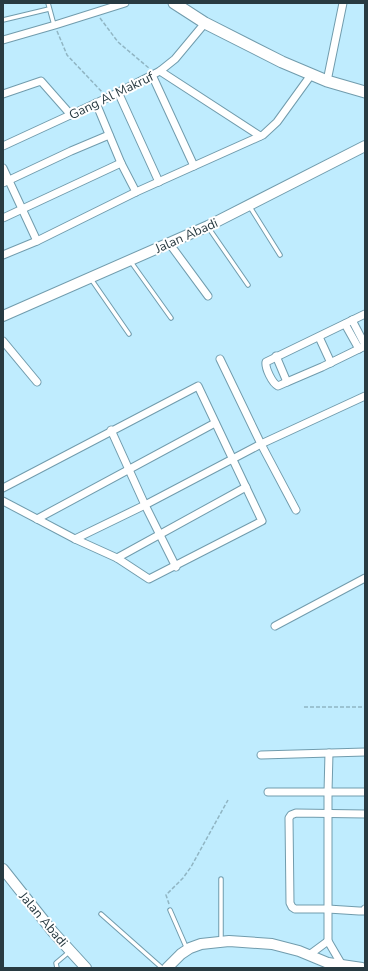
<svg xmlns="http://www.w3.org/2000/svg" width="368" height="971" font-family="'Nunito Sans',sans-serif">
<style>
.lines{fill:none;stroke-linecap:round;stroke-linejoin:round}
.lane-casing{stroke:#719cad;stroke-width:5.5}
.street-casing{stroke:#719cad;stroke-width:9}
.secondary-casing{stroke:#719cad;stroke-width:12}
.primary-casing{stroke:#719cad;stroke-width:13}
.path{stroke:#90b5c3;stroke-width:1.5;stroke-dasharray:4 2;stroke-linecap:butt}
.lane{stroke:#fff;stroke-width:3.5}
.street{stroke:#fff;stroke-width:7}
.secondary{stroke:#fff;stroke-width:10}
.primary{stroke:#fff;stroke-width:11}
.labels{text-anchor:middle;stroke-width:4;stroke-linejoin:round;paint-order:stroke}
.street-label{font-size:13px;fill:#283a41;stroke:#fff}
</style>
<rect width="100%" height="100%" fill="#bfecfe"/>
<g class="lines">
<g class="lane-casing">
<g id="lane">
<path d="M48 3 54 25"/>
<path d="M3 20 49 9"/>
<path d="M250 207 280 255"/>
<path d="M208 227 248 285"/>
<path d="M131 262 171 318"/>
<path d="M91 279 129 334"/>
<path d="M221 879V940"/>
<path d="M170 910 187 949"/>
<path d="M101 914 162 968"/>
<path d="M57 968 56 963 69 952"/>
</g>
</g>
<g class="street-casing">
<g id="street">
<path d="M3 40 55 25 125 3"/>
<path d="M160 71 260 136"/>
<path d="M152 75 194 166"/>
<path d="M327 81 343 3"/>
<path d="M118 92 159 182"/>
<path d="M3 94 41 81 71 115"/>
<path d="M96 103 121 163 136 192"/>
<path d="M3 146 107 98 160 71 175 59 205 23"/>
<path d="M3 168 37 241"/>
<path d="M3 183 71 151 109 135"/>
<path d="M3 218 121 163"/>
<path d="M169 243 208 296"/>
<path d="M3 255 37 241 136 192 263 135 277 122 311 75"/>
<path d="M352 320 365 345"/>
<path d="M345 324 359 349"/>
<path d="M319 337 331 363"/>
<path d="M3 341 37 382"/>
<path d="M276 356 287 382 322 367 365 346"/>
<path d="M220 359 261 444 296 510"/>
<path d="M287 382 278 386C272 383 265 368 266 362L365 314"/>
<path d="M111 430 145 505 176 567"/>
<path d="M3 488 198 386 262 521 149 579 117 558 75 539 3 501"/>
<path d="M37 519 215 423"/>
<path d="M75 539 145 505 261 444 365 396"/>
<path d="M117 558 246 487"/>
<path d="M275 626 365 578"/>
<path d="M329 753 328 792V941L342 965"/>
<path d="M261 755 365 752"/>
<path d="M268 792H365"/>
<path d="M365 814 296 813 291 815 289 818 290 903 292 907 295 909H328L359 911H364L365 909"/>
<path d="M309 955 328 941"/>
</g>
</g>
<g class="secondary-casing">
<g id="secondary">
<path d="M3 316 208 226 365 146"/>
<path d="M3 869 53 932 86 968"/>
<path d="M167 968 181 954 190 948 201 944 229 941 272 944 299 951 328 963 362 968"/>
</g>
</g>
<g class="primary-casing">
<path id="primary" d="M174 3 205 23 282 62 327 81 365 92"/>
</g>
<g class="path">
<path d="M100 18 118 42 150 69"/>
<path d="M57 31 67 55 103 93"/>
<path d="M304 707H365"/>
<path d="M169 904 166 895 183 878 191 867 228 800"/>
</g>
<use href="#lane" class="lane"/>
<use href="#street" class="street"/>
<use href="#secondary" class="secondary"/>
<use href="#primary" class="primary"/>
</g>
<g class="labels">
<g class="street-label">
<text transform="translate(111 95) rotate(-26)" y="5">Gang Al Makruf</text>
<text transform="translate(186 235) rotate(-24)" y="5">Jalan Abadi</text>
<text transform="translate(44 919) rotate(50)" y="5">Jalan Abadi</text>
</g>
</g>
<rect width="368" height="971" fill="none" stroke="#283a41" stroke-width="8"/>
</svg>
